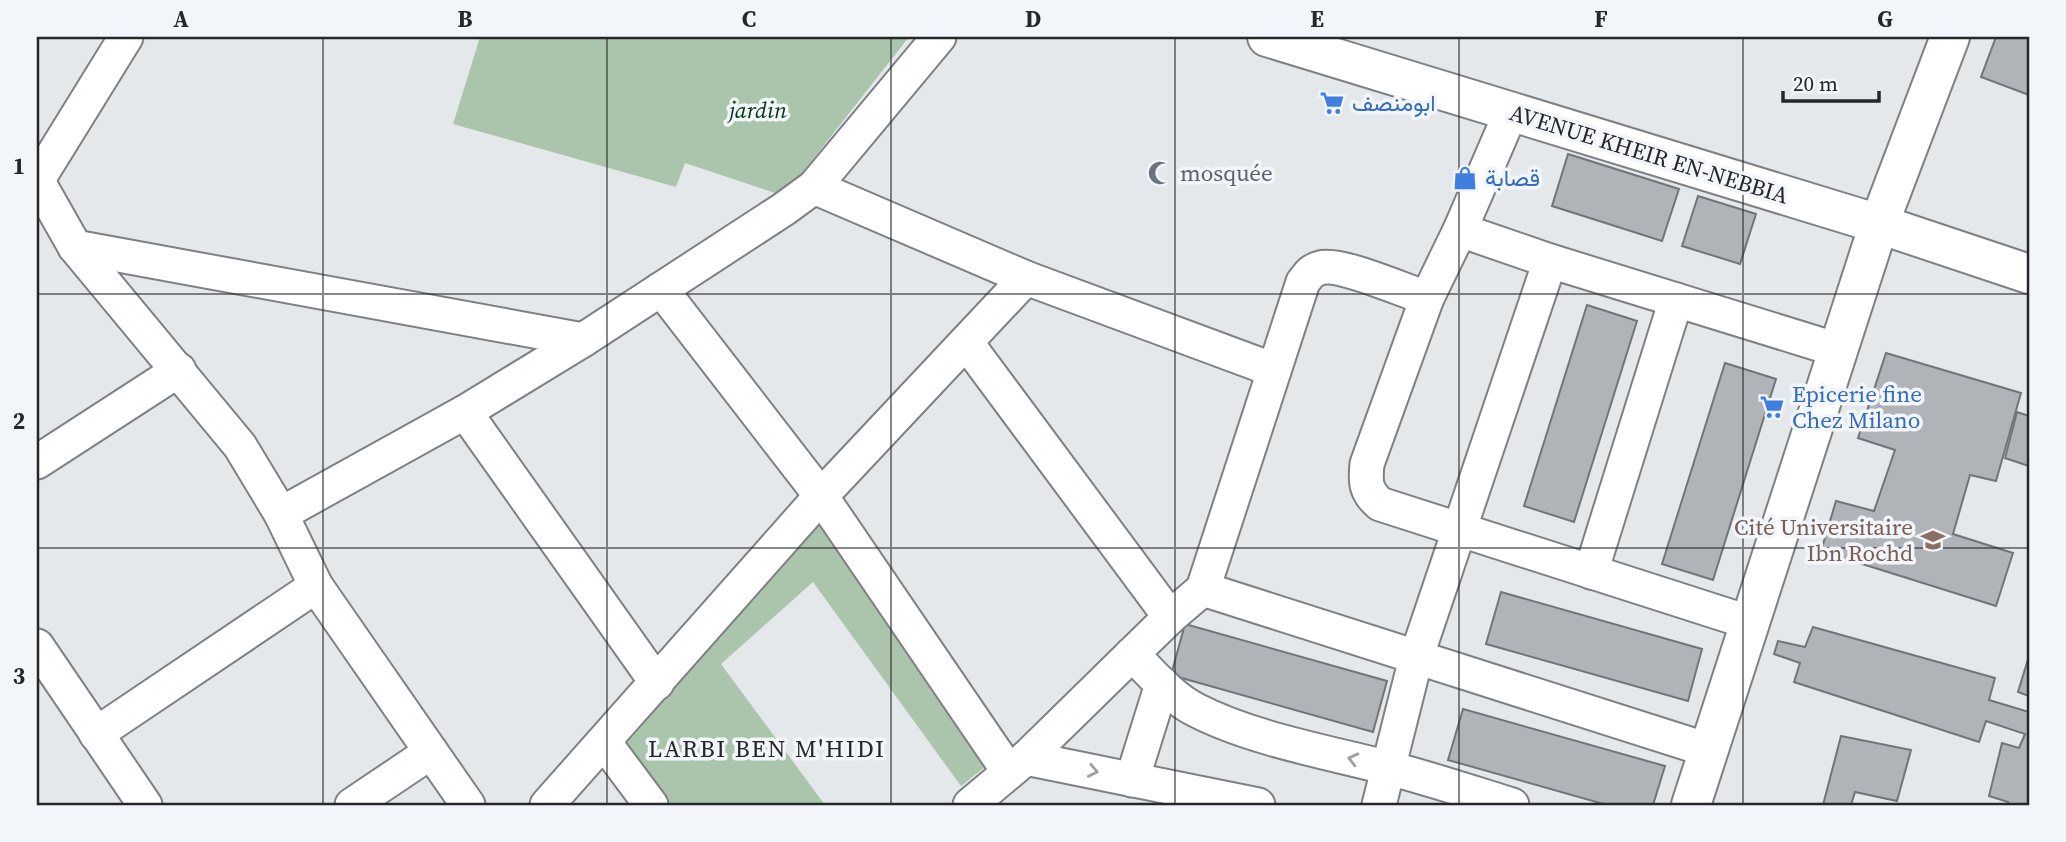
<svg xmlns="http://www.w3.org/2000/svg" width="2066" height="842" font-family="'Source Serif 4',Vazirmatn,serif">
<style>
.green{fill:#aac5ac}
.building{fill:#b0b3b7;stroke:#727578;stroke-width:2}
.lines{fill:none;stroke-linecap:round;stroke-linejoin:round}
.minor-casing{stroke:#7e8084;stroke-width:37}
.secondary-casing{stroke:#7e8084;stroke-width:42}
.minor{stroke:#fff;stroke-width:33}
.secondary{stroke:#fff;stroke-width:38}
.oneway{stroke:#9d9e9f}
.grid{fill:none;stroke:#262729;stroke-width:2;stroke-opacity:0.55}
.labels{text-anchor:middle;stroke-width:7;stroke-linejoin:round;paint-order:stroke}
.shop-label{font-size:23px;fill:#366cbe;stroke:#f2f5f9;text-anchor:start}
.park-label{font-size:23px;font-style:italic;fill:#013a0f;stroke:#f2f5f9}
.street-label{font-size:23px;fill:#262729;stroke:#f2f5f9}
.worship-label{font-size:23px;fill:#5b616d;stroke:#f2f5f9;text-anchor:start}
.education-label{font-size:23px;fill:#785e54;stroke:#f2f5f9;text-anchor:end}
.neighbourhood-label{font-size:24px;letter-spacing:2px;fill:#262729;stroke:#f2f5f9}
.neatline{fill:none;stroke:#262729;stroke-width:2.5}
.grid-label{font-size:23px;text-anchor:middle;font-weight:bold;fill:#262729}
</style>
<rect width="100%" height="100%" fill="#e5e8eb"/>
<g class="green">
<path d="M480 37H909L784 196 685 163 676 187 453 124Z"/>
<path d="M817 522 986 766 961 786 813 582 721 664 825 805H671L627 743Z"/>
</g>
<g class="building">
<path d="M1996 37H2029V95L1981 77Z"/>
<path d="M1568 154 1679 189 1662 241 1552 206Z"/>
<path d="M1698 196 1756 214 1740 264 1682 246Z"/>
<path d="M1587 305 1637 321 1574 522 1524 506Z"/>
<path d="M1886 353 2021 393 1996 481 1970 475 1953 534 2013 553 1996 606 1821 551 1836 501 1874 511 1895 450 1858 438Z"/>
<path d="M1725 363 1776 379 1713 580 1662 564Z"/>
<path d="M2017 412 2029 416V466L2005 458Z"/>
<path d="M1501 592 1702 649 1688 701 1486 644Z"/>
<path d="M1185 624 1387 681 1373 732 1171 675Z"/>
<path d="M1813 627 1995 678 1989 700 2029 712V805H2007L2008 802 1989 796 2002 743 2019 748 2025 734 1986 721 1979 742 1794 682 1800 663 1774 654 1778 641 1805 647Z"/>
<path d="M2029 656V696L2018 692Z"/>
<path d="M1463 709 1665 766 1653 805H1607L1448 760Z"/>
<path d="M1841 736 1911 750 1897 801 1855 792 1851 805H1823Z"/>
</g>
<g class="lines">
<g class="minor-casing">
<g id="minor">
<path d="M37 180 75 247 240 446 281 514 316 586 468 805"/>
<path d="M37 181 126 37"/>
<path d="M814 187 1026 278 1274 370"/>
<path d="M1460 230 1511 112"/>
<path d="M75 247 583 340"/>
<path d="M661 289 821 496 1009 772"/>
<path d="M966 342 1170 617"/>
<path d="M465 412 657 683"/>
<path d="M37 462 179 370"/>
<path d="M281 514 465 412 583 340 784 209 814 187 939 37"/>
<path d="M1591 572 1676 300"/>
<path d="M1203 589 1708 750"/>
<path d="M1748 622 1380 504C1366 492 1365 483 1367 464L1427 298 1460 230 1550 261 1838 350"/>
<path d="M37 646 145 805"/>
<path d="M1132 654C1152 674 1172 698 1196 710 1250 738 1326 752 1385 767 1428 778 1470 792 1512 805"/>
<path d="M96 734 316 586"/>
<path d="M604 742 651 805"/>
<path d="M1026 758 1258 805"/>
<path d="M1132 780 1162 684"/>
<path d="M352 805 431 752"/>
<path d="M547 805 821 496 1026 278"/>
<path d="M970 805 1026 758 1170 617 1203 589 1303 282C1308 276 1311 270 1320 268 1340 262 1404 291 1427 298"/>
<path d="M1379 805 1416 658 1550 261"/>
</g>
</g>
<g class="secondary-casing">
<g id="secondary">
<path d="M1267 37 1879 224 2029 274"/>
<path d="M1691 805 1879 224 1950 37"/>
</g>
</g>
<use href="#minor" class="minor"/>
<use href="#secondary" class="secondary"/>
</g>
<defs><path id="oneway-chevron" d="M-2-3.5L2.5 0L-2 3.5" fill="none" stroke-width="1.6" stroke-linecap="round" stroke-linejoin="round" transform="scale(1.75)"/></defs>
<g class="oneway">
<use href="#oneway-chevron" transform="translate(1353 759) rotate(-166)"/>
<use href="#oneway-chevron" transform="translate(1093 771) rotate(12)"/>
</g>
<path class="grid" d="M323 37V805M607 37V805M891 37V805M1175 37V805M1459 37V805M1743 37V805M37 294H2029M37 548H2029"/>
<defs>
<g id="supermarket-bare" transform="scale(1.89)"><path d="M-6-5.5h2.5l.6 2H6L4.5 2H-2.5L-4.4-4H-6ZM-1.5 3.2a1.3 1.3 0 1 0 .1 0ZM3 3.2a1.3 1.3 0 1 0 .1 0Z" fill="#3f7fe0" stroke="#f2f5f9" stroke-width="2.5" paint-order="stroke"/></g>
<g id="mosque-bare" transform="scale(1.89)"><path d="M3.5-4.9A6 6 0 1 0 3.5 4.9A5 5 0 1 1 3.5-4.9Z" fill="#6b7280" stroke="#f2f5f9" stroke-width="2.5" paint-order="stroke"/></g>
<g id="shop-bare" transform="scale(1.89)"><path d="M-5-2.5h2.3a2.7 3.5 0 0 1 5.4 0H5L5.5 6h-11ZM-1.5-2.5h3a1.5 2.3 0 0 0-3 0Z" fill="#3f7fe0" stroke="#f2f5f9" stroke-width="2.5" paint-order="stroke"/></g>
<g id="university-bare" transform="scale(1.89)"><path d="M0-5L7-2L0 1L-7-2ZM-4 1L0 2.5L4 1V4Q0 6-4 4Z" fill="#8d6e63" stroke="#f2f5f9" stroke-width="2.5" paint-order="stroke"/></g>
</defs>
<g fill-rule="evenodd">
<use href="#supermarket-bare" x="1332" y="103"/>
<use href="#mosque-bare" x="1160" y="173"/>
<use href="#shop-bare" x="1465" y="178"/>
<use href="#supermarket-bare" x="1772" y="407"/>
<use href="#university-bare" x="1933" y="540"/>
</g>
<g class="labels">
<g class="shop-label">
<text x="1352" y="111">ابومنصف</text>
<text x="1485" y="186">قصابة</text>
<text x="1792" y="402">Epicerie fine<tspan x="1792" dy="26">Chez Milano</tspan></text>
</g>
<g class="park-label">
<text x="758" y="118">jardin</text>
</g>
<g class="street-label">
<text transform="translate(1649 154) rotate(17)" y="8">AVENUE KHEIR EN-NEBBIA</text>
</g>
<g class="worship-label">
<text x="1180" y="181">mosquée</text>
</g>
<g class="education-label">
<text x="1913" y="535">Cité Universitaire<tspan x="1913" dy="26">Ibn Rochd</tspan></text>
</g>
<g class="neighbourhood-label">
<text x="767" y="757">LARBI BEN M'HIDI</text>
</g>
</g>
<rect width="2066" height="842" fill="none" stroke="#f2f5f9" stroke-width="77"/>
<path d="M1783 91v10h96v-10" fill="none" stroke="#262729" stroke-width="3.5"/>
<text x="1793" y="91" font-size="21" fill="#262729" stroke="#f2f5f9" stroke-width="5" paint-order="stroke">20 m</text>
<rect x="38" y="38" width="1990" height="766" class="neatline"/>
<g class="grid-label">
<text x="181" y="27">A</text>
<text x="465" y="27">B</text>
<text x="749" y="27">C</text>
<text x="1033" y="27">D</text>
<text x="1317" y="27">E</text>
<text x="1601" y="27">F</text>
<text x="1885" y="27">G</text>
<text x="19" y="174">1</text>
<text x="19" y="429">2</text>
<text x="19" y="684">3</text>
</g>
</svg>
